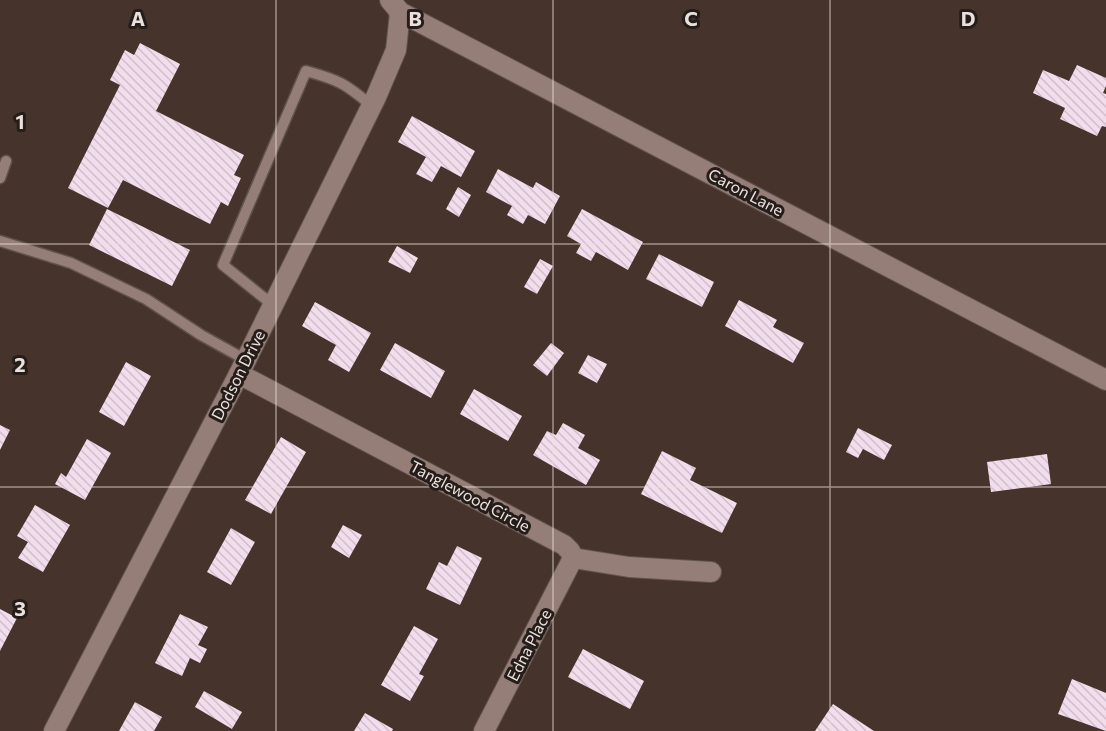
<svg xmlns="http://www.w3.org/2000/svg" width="1106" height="731" font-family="Commissioner,sans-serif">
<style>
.building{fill:url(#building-back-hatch)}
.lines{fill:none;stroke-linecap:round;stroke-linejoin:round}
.service-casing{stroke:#61514d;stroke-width:13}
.minor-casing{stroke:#61514d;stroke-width:22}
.service{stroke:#947e77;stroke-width:10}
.minor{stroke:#947e77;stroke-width:20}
.grid{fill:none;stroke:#ece0dc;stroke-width:1.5;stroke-opacity:0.55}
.labels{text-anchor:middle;stroke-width:6;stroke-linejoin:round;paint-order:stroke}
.street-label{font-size:16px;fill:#ece0dc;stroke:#251d1a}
.grid-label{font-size:20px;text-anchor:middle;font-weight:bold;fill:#ece0dc;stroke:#251d1a;stroke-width:6;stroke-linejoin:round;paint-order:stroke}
</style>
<defs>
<pattern id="building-back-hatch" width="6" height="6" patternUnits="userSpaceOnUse" patternTransform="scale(1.5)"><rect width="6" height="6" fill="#f2ddec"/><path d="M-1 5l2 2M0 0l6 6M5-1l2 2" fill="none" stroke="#d0beca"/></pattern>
</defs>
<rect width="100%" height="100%" fill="#45332c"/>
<g class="building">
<path d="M140 43 180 64 156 111 244 155 234 175 241 178 228 206 221 202 210 224 123 180 108 208 68 188 120 85 110 80 125 50 134 55Z"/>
<path d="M1077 65 1106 78V86L1103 93 1106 94V127L1102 126 1097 136 1060 119 1065 108 1033 93 1043 70 1069 81Z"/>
<path d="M412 116 475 151 461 177 441 166 432 182 416 174 426 157 398 142Z"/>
<path d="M498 169 533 188 536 182 560 196 545 224 528 215 523 224 507 215 512 206 486 192Z"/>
<path d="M458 187 471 195 459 217 446 209Z"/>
<path d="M107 209 190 250 172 286 89 245Z"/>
<path d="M582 209 643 242 628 270 596 252 591 261 576 253 581 244 567 236Z"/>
<path d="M397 246 418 258 410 273 388 262Z"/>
<path d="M659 254 714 282 702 307 646 279Z"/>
<path d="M540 259 553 266 537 294 524 287Z"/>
<path d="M739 300 777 320 773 327 804 343 793 363 725 326Z"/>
<path d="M315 302 371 333 349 372 328 360 336 345 302 326Z"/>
<path d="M395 343 445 371 431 398 380 370Z"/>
<path d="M551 343 564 353 547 376 533 365Z"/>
<path d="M588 355 607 364 597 383 578 373Z"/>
<path d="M126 362 151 376 124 426 99 412Z"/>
<path d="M474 389 522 416 508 441 460 414Z"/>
<path d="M563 423 585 435 578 448 600 460 586 485 533 455 547 431 556 435Z"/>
<path d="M0 425 10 430 0 450Z"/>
<path d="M858 428 892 445 884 460 863 449 858 458 846 452Z"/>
<path d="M281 437 306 452 271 514 245 500Z"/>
<path d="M87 439 111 453 85 500 55 484 61 473 66 477Z"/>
<path d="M662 451 696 468 690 480 737 503 722 533 641 494Z"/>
<path d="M1047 454 1051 484 991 492 987 462Z"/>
<path d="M35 505 70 525 43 572 18 558 28 542 17 536Z"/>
<path d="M343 525 362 535 349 558 331 547Z"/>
<path d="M231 528 255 542 231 585 207 572Z"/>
<path d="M457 546 482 558 460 605 426 589 439 562 447 566Z"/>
<path d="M0 609 17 618 0 651Z"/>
<path d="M180 614 208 627 198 645 207 649 200 663 190 658 182 676 155 663Z"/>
<path d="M414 626 438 639 419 674 424 676 410 701 381 685Z"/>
<path d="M583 649 644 681 630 709 568 677Z"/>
<path d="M1072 679 1106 693V731L1058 714Z"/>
<path d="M204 691 242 712 232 729 195 707Z"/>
<path d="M135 702 162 717 154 731H119Z"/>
<path d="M833 704 874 731H815Z"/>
<path d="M365 713 393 729 392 731H354Z"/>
</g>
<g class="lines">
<g class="service-casing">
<g id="service">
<path d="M0 178 6 161"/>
<path d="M0 241 71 263 146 299 201 335 246 360"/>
<path d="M273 305 223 265 306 71C339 80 346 84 372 106"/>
</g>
</g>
<g class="minor-casing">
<g id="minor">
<path d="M390 0 400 12 1106 380"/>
<path d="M239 374 564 545 570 551 573 558"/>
<path d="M573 558 629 567 711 572"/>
<path d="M54 731 239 374 376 97 396 50 400 12"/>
<path d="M484 731 573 558"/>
</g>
</g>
<use href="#service" class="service"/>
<use href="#minor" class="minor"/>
</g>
<path class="grid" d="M276 0V731M553 0V731M830 0V731M0 244H1106M0 487H1106"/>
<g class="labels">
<g class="street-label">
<text transform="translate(746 192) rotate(28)" y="6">Caron Lane</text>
<text transform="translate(238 375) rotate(-63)" y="6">Dodson Drive</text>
<text transform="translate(470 496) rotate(28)" y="6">Tanglewood Circle</text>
<text transform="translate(529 645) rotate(-63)" y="6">Edna Place</text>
</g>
</g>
<g class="grid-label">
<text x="138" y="26">A</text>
<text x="415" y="26">B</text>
<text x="691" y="26">C</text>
<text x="968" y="26">D</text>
<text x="20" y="129">1</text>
<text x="20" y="372">2</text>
<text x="20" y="616">3</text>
</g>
</svg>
